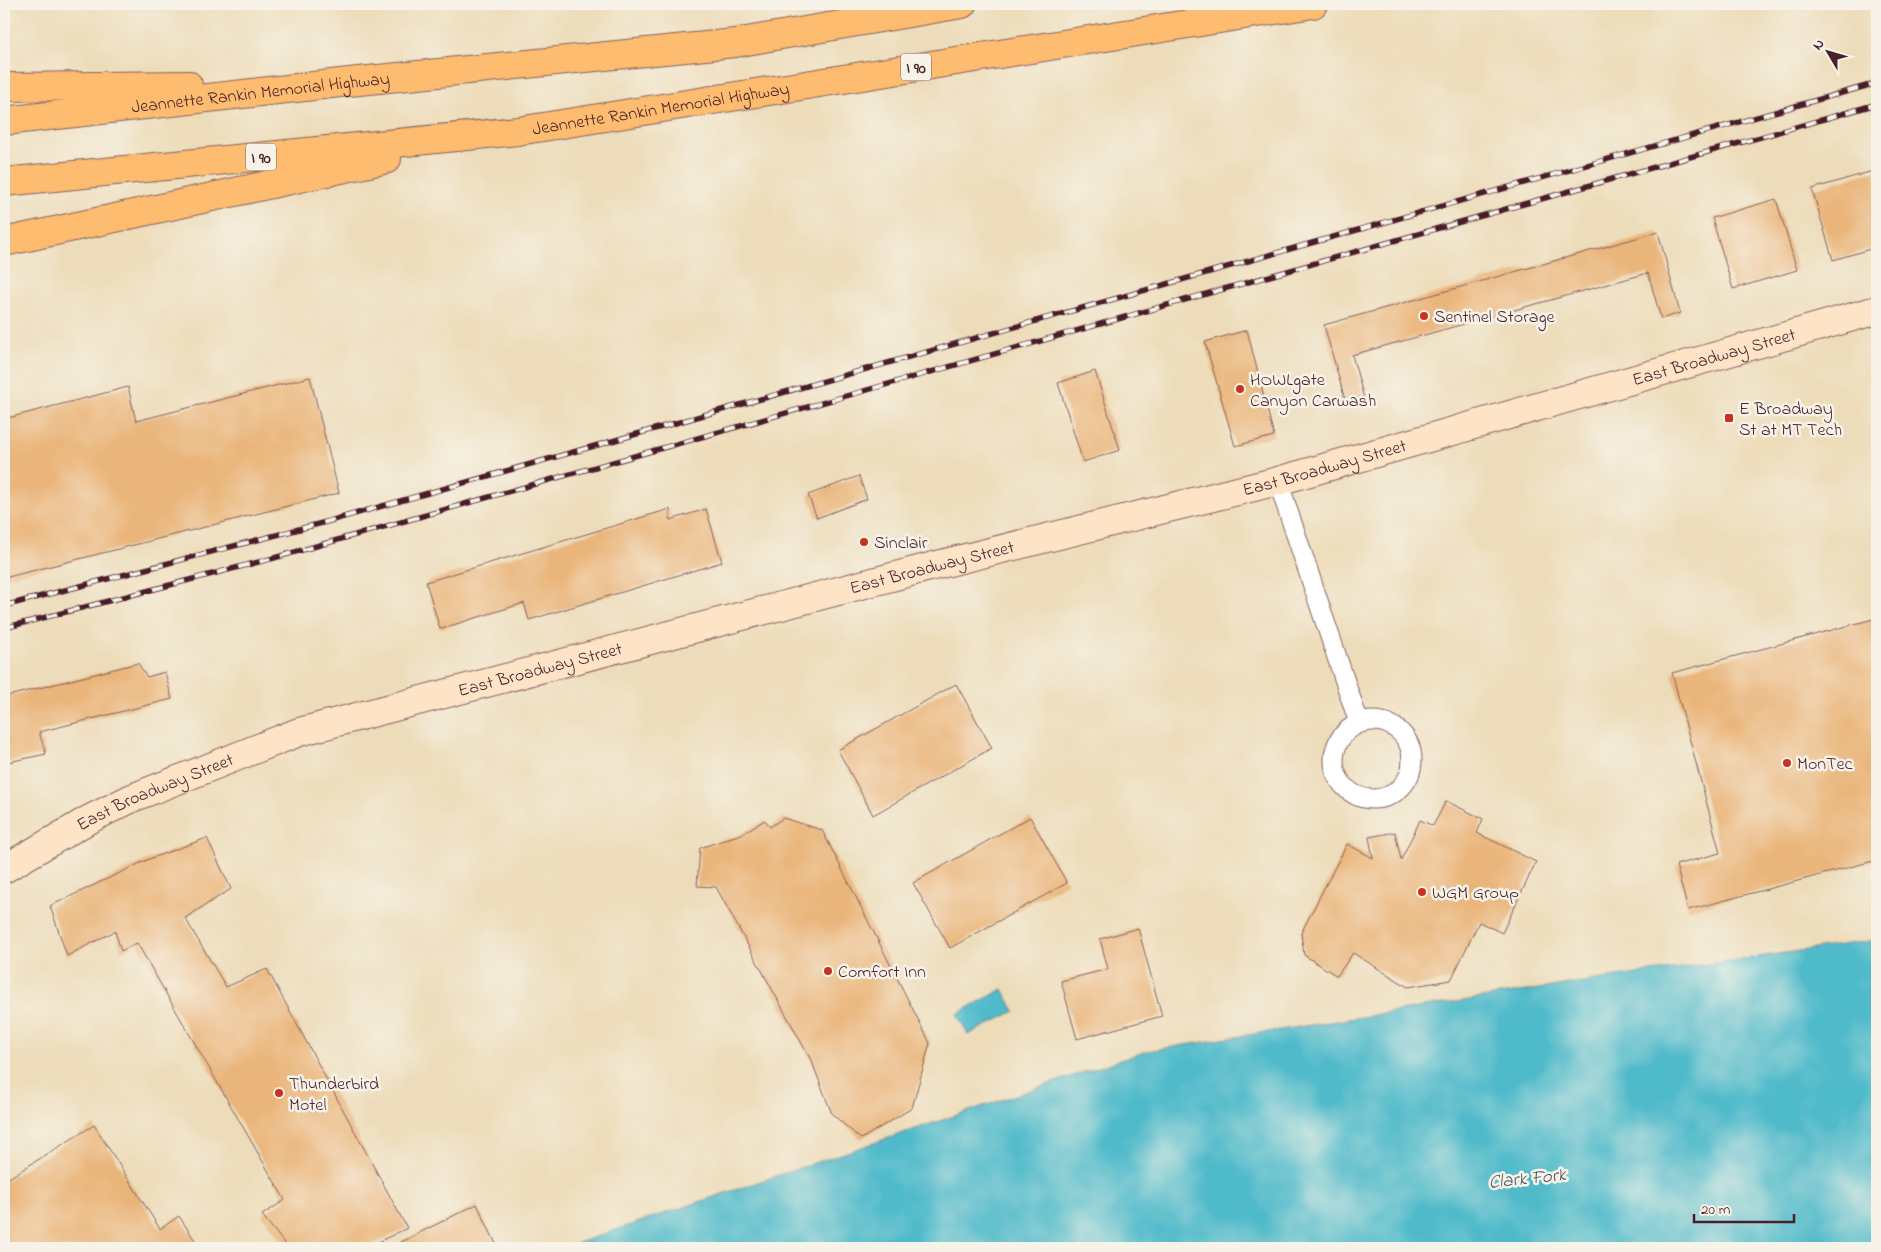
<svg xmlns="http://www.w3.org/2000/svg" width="1881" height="1252" font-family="'Indie Flower',sans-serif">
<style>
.green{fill:#87dda0;stroke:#687e66}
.water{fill:#4fbaca;stroke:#4c6c7a}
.building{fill:#eab57a}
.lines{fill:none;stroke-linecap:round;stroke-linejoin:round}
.lane-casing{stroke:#83615d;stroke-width:21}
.secondary-casing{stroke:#83615d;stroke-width:30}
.highway-casing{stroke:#83615d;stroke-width:30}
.lane{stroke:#fff;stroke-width:19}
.secondary{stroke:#fee4c6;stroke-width:28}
.highway{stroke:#fdbc70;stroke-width:28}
.rail-casing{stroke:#4a1f2b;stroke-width:5.5}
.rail{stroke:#f7f3e8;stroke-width:4;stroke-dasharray:11;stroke-linecap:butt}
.poi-dot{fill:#c8321e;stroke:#f7f3e8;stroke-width:2}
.labels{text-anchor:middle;stroke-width:5;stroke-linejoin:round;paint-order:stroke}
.shield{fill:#f7f3e8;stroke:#7e5f64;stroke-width:1}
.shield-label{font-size:16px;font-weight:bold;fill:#4a1f2b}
.street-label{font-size:18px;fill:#4a1f2b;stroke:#f7f3e8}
.poi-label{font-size:18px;fill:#4a1f2b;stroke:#f7f3e8;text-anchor:start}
.water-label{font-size:19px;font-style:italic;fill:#4c5563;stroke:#f7f3e8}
</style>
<rect width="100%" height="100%" fill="#f7f3e8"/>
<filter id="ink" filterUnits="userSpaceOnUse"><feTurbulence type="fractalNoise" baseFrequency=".02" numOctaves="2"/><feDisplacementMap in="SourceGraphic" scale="10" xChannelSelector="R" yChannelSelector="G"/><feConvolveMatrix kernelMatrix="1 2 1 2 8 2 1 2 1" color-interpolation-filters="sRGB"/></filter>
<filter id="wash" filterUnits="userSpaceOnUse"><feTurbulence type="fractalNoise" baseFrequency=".0096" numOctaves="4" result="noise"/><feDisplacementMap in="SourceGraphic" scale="20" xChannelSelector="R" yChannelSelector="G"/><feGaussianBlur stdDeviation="1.12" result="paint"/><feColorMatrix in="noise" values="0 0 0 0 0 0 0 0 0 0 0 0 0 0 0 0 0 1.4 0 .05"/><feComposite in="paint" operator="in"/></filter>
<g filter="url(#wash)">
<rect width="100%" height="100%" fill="#eddcb9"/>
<path class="green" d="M1855 1246H1877V1248H1703Z"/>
<g class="water">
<path d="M1877 940V1246L1703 1248H570L580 1242 1147 1051 1595 980Z"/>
<path d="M1003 989 1015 1011 968 1035 957 1014Z"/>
</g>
<g id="blocks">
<g class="building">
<path d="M1876 170 1877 247 1833 260 1812 189Z"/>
<path d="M1776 199 1797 270 1733 289 1712 218Z"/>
<path d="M1658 232 1680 313 1661 319 1648 273 1352 355 1364 398 1346 403 1324 325Z"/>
<path d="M1247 330 1274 436 1235 446 1205 342Z"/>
<path d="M1095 371 1120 450 1083 462 1058 383Z"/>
<path d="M310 377 339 493 4 578V419L128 387 136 421Z"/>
<path d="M859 476 867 499 817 518 808 495Z"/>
<path d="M670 509V520L706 509 722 562 529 620 524 603 440 629 426 582Z"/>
<path d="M1877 618V860L1688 910 1676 865 1720 853 1672 673Z"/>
<path d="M138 663 147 677 165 672 172 699 39 732 46 754 4 763V697Z"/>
<path d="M956 684 992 748 873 815 838 750Z"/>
<path d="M1446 801 1483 819 1477 833 1536 862 1502 933 1479 922 1451 980 1408 987 1353 953 1337 976 1304 955 1301 933 1347 844 1373 858 1369 837 1395 832 1401 860 1420 820 1433 826Z"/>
<path d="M1030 817 1067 883 950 948 913 883Z"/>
<path d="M783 818 822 830 930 1043 912 1108 861 1139 832 1114 812 1062 716 887 697 886 700 848 741 834 765 820 770 827Z"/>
<path d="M207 838 231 889 185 918 226 987 267 969 407 1228 366 1248H288L262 1215 285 1200 137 943 121 951 115 931 67 956 50 906 149 859Z"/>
<path d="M1138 928 1162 1016 1077 1039 1061 981 1108 969 1100 939Z"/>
<path d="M94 1125 160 1229 179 1216 200 1248H4V1181Z"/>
<path d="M477 1204 496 1244 488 1248H402L399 1243Z"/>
</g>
</g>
</g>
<g filter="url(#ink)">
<use href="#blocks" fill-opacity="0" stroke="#83615d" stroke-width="1"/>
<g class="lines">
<g class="lane-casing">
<g id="lane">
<path d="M1278 481 1359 723"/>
<circle cx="1373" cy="760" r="39"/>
</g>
</g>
<g class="secondary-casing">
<g id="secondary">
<path id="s1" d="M4 869 88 820 132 798 299 732 945 563 1278 481 1877 310"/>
</g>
</g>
<g class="highway-casing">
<g id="highway">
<path d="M4 87 188 85"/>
<path id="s2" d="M4 121 349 82 735 43 962 4"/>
<path id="s3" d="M4 182 518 131 1313 4"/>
<path d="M4 242 387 159"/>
</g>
</g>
<use href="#lane" class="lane"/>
<use href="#secondary" class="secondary"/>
<use href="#highway" class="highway"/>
<g class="rail-casing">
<g id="rail">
<path d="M4 606 326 522 1877 83"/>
<path d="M4 628 274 558 1877 104"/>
</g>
</g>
<use href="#rail" class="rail"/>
</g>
</g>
<g class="poi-dot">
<circle cx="1424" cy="316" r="5"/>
<circle cx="1240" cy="389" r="5"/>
<rect x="1724" y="413" width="10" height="10" rx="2.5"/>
<circle cx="864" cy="542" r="5"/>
<circle cx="1787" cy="763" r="5"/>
<circle cx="1422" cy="892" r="5"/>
<circle cx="828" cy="971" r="5"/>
<circle cx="279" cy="1093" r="5"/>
</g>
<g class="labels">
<g class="shield">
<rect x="901" y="53.5" width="30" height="27" rx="4"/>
<rect x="246" y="143.5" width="30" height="27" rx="4"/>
</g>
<g class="shield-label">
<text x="916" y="73">I 90</text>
<text x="261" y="163">I 90</text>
</g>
<g class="street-label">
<text dy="6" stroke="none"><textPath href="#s2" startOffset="258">Jeannette Rankin Memorial Highway</textPath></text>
<text dy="6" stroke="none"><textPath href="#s3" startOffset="661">Jeannette Rankin Memorial Highway</textPath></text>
<text dy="6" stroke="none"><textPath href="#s1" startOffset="1790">East Broadway Street</textPath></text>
<text dy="6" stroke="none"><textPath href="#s1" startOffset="1385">East Broadway Street</textPath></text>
<text dy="6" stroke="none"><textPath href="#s1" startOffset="980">East Broadway Street</textPath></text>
<text dy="6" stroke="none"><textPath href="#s1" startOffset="575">East Broadway Street</textPath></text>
<text dy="6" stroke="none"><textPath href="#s1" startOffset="170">East Broadway Street</textPath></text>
</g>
<g class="poi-label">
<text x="1434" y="322">Sentinel Storage</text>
<text x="1250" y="385">HOWLgate<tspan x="1250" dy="21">Canyon Carwash</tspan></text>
<text x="1739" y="414">E Broadway<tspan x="1739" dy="21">St at MT Tech</tspan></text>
<text x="874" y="548">Sinclair</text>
<text x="1797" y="769">MonTec</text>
<text x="1432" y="898">WGM Group</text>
<text x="838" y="977">Comfort Inn</text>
<text x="289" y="1089">Thunderbird<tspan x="289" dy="21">Motel</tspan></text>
</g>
<g class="water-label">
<text transform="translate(1527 1177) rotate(-6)" y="7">Clark Fork</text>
</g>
</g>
<rect width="1881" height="1252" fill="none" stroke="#f7f3e8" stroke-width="20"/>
<g transform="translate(1828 52) rotate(308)" stroke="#f7f3e8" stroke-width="4" paint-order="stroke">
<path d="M0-4L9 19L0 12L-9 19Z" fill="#4a1f2b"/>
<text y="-8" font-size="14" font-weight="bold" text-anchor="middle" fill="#4a1f2b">N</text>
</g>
<path d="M1694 1214v8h100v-8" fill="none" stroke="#4a1f2b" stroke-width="2.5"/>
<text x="1701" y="1214" font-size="15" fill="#4a1f2b" stroke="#f7f3e8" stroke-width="4" paint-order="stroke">20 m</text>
</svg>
